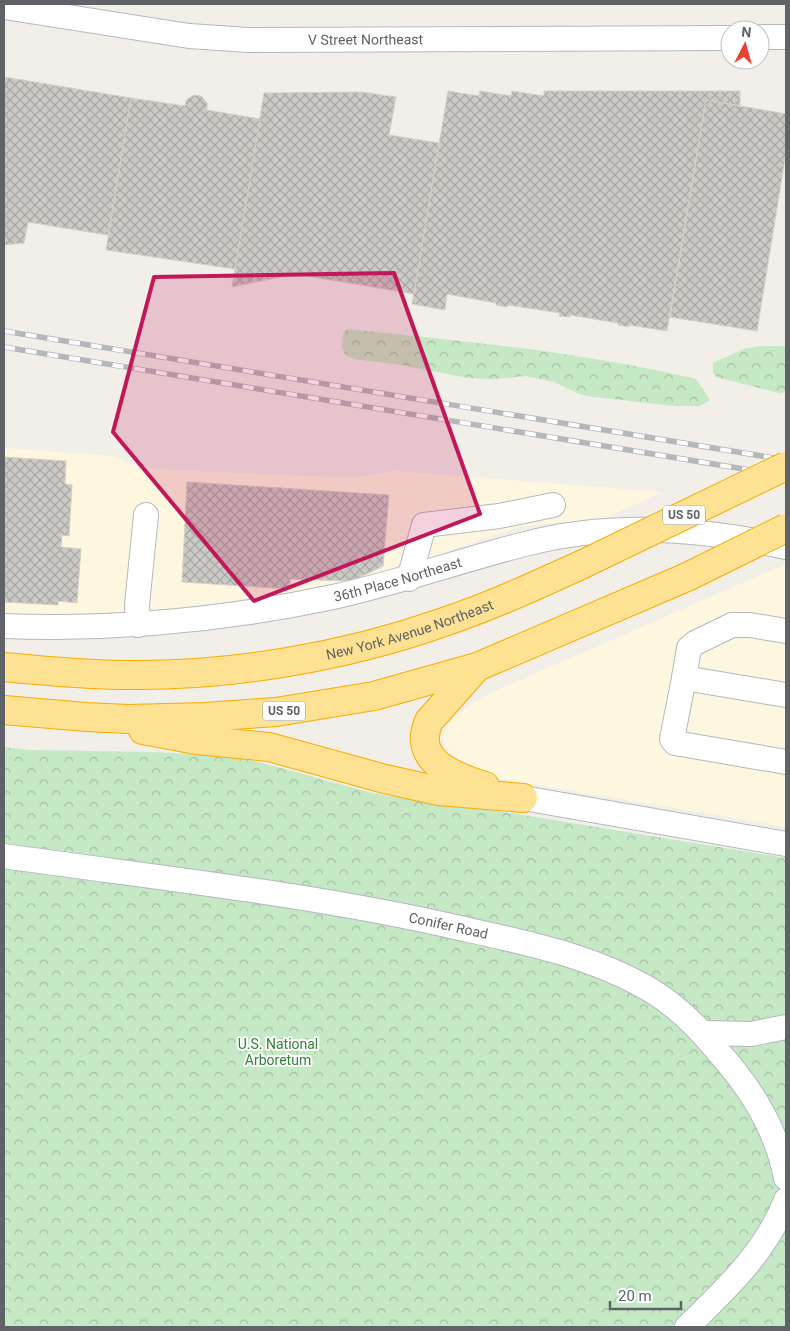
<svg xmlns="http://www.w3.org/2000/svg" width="790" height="1331" font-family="Roboto,sans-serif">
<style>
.commercial{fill:#fef7e0}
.forest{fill:url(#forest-crowns)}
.building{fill:url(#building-cross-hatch);stroke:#d6d1c6}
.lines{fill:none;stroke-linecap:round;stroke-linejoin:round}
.minor-casing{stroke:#b5b8bc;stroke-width:26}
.highway-casing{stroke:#f9ab00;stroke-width:30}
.minor{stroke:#fff;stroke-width:24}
.highway{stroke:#fde293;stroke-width:28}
.rail-casing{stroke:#b6b7b8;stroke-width:5.5}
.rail{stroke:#fff;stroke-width:4;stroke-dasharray:11;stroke-linecap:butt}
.highway-bridge-casing{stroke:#f9ab00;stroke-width:30;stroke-linecap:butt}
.highway-bridge{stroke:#fde293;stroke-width:28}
.marked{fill:#c2185b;fill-opacity:0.2;stroke:#c2185b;stroke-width:4;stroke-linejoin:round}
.labels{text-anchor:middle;stroke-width:4;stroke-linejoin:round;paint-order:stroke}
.shield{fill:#fff;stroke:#8f9295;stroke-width:1}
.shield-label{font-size:12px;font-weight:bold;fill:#5f6368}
.street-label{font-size:14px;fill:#5f6368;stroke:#fff}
.park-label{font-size:14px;fill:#348238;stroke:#fff}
</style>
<defs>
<pattern id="forest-crowns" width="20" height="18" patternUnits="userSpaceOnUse" patternTransform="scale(1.25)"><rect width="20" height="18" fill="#c5e8c5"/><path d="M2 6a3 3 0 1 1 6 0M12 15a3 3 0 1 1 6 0" fill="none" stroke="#a3c0a4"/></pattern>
<pattern id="building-cross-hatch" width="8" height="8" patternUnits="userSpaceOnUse" patternTransform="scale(1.25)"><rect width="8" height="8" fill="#cccac5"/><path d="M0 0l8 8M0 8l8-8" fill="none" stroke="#a9a8a4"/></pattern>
</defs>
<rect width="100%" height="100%" fill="#f1efe8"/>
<g class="commercial">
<path d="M4 448 114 456 143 469 354 478 395 471 663 492 592 524 561 522 518 527 401 567 326 587 181 608 91 615 15 616 4 615Z"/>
<path d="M786 564V827L496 778 455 757 443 745 445 732 454 716 488 694Z"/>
</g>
<g class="forest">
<path d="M347 329C464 341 582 352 696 379L710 400 700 406H674L594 397 579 394 554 382 526 376 495 379 468 378 401 365 353 359 345 354 342 348 343 333Z"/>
<path d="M759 346H786V392L779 393 716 377 713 372V363L744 349Z"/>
<path d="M4 747 29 750 150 752 213 755 255 761 376 794 492 810 786 858V1327H4Z"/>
</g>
<g class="building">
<path d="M4 77 131 98 108 235 28 222 24 243 4 245Z"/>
<path d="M448 91 479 96 480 91 511 96 512 91 544 96V91H740V106L706 100 667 331 629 325V327L618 325V323L570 315V317L559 316 560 313 508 305 507 307 496 305V303L447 294 445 310 412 304Z"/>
<path d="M361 92 396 97 389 135 439 143 414 294 295 274 232 287 264 93Z"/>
<path d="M194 95 201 96 207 103V110L260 119 235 269 106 250 131 98 185 106 186 100Z"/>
<path d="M706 100 786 114V153L757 331 670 317Z"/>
<path d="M4 457 66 461 65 484 72 485 69 536 62 535 61 547 81 549 77 603 58 601V605L4 602Z"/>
<path d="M187 482 389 495 383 566 352 581 290 579V589L182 582Z"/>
</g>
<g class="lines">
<g class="minor-casing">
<g id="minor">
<path id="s1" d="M4 7 189 36 248 40 730 38"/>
<path d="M760 37H786"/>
<path d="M409 579 424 525 499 516 553 505"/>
<path d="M138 625 137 605 146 515"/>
<path id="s2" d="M4 626C114 630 225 620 333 597 398 583 461 560 525 544 611 521 701 528 786 547"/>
<path d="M786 631 750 625H732L695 643 689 648 684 678 786 695"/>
<path d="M684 678 672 739 675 743 786 762"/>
<path d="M523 798 786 844"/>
<path id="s3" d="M4 856C158 878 313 894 464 929 529 943 595 957 652 991 678 1007 697 1026 716 1049 750 1087 776 1127 786 1178"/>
<path d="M703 1033 751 1034 786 1027"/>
<path d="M687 1327C726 1289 766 1252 786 1200"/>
</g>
</g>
<g class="highway-casing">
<g id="highway">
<path id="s4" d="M4 667C45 671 87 675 128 675 232 676 344 657 441 623 489 607 535 586 581 565"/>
<path d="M477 667 429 721C411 761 455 777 485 786"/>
<path d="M4 710 86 717 128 719 205 717 276 712 374 696 477 667 687 577"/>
<path d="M143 730 196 740 269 747 385 779 439 791 523 798"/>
</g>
</g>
<use href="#minor" class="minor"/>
<use href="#highway" class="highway"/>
<g class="rail-casing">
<g id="rail">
<path d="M4 331 786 460"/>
<path d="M4 347 786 476"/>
</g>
</g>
<use href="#rail" class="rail"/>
<g class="highway-bridge-casing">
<g id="highway-bridge">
<path d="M581 565 786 466"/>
<path d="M687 577 786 528"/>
</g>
</g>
<use href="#highway-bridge" class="highway-bridge"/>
</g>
<path class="marked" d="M394 273 480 514 254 601 113 432 154 277Z"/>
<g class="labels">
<g class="shield">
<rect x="663" y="505.5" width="42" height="19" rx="4"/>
<rect x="263" y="701.5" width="42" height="19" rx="4"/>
</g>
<g class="shield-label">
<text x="684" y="519">US 50</text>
<text x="284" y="715">US 50</text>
</g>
<g class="street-label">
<text dy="5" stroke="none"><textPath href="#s1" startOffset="364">V Street Northeast</textPath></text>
<text dy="5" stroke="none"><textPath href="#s2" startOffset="398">36th Place Northeast</textPath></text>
<text dy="5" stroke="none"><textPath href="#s4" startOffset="411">New York Avenue Northeast</textPath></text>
<text dy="5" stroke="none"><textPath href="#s3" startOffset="450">Conifer Road</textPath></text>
</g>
<g class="park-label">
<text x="278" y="1049">U.S. National<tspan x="278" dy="16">Arboretum</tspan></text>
</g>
</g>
<rect width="790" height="1331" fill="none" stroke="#5f6368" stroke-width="10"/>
<g transform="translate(745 45) rotate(6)"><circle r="24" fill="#ffffff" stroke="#bfc1c3"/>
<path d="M0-4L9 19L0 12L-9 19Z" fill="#ea4335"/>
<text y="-8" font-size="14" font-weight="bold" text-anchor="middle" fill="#5f6368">N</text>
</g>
<path d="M610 1301v8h71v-8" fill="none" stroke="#5f6368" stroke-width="2.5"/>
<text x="618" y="1301" font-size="15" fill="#5f6368" stroke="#ffffff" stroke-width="4" paint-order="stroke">20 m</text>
</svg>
